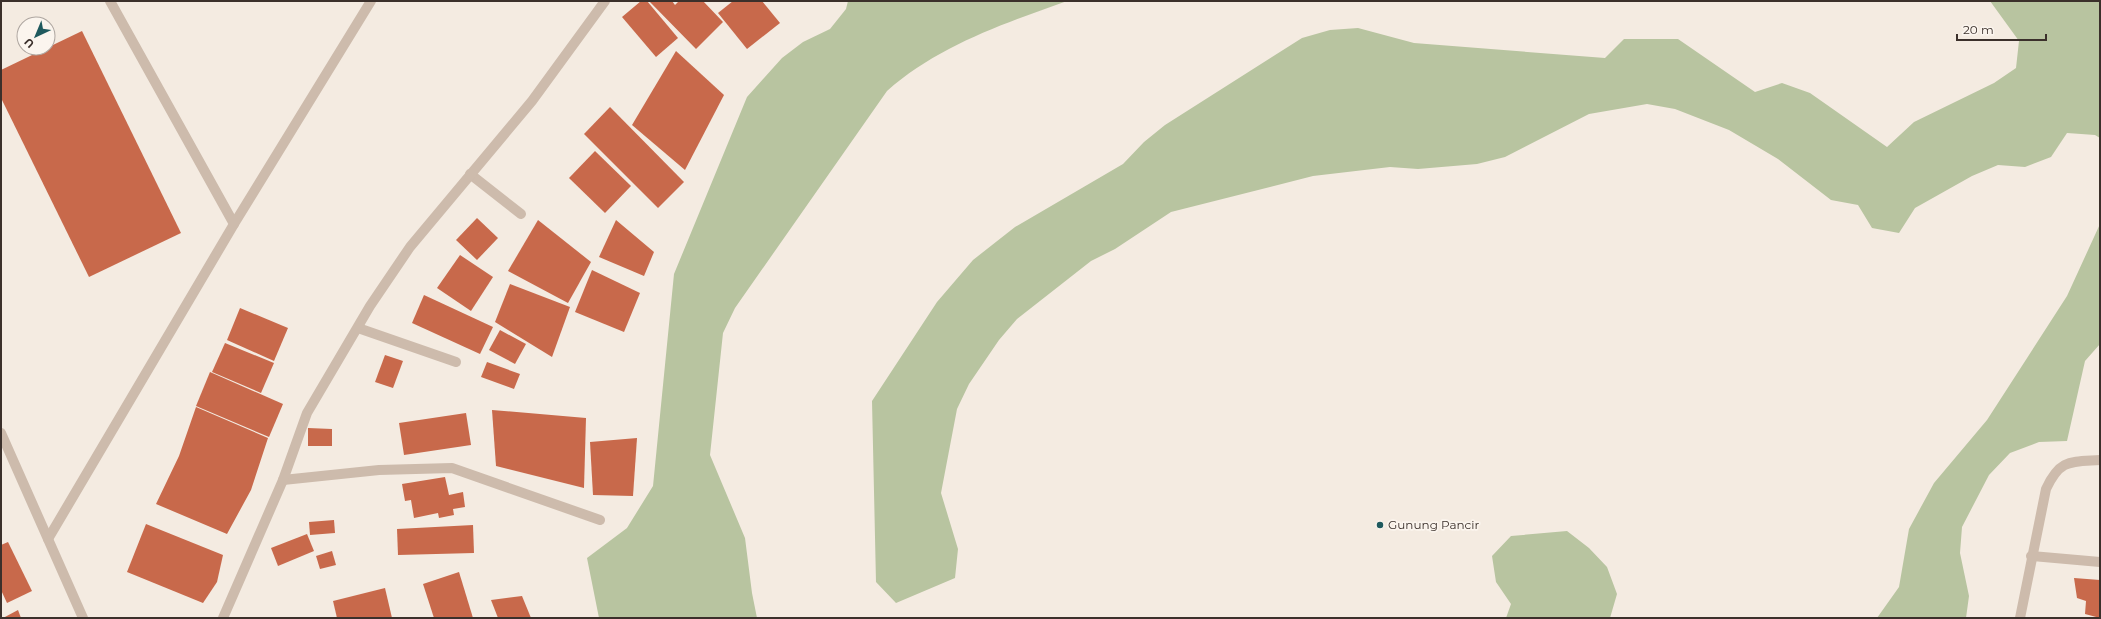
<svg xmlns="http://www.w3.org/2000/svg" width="2101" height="619" font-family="Montserrat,sans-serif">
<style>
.green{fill:#b8c4a0}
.building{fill:#c8694b}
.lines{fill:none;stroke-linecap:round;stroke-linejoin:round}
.minor{stroke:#cdbbac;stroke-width:10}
.tertiary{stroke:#cdbbac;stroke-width:10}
.poi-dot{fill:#1f5a5e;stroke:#fbf5ee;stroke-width:1.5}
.labels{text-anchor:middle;stroke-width:3.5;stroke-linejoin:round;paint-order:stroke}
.poi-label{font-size:12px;fill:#3b302b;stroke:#fbf5ee;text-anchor:start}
</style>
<rect width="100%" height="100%" fill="#f4ebe1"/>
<g class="green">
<path d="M848 1H1067C1003 24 938 46 887 91L735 308 723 333 710 455 745 538 752 593 757 618H599L587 558 627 528 653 486 674 274 747 97 782 58 803 42 830 29 846 9Z"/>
<path d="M1990 1H2100V138L2095 135 2067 133 2051 157 2025 167 1998 165 1972 176 1915 208 1899 233 1872 228 1858 205 1831 200 1778 159 1729 130 1675 109 1647 104 1589 114 1505 157 1477 164 1418 169 1390 167 1313 176 1171 212 1115 249 1091 261 1017 319 999 340 969 384 957 409 941 493 958 549 955 578 896 603 876 582 872 401 937 302 973 260 1015 227 1123 164 1144 142 1165 125 1302 38 1330 30 1358 28 1414 43 1605 58 1624 39H1678L1755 92 1782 83 1810 93 1887 147 1914 122 1994 83 2016 68 2019 41Z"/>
<path d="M2100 224V344L2085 361 2067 441 2039 442 2010 453 1989 475 1962 527 1960 553 1969 596 1966 618H1877L1899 587 1909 529 1934 483 1987 420 2067 296Z"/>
<path d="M1567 531 1589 548 1607 567 1617 594 1610 618H1506L1511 604 1496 582 1492 556 1511 536Z"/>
</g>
<g class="building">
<path d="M641 1H647L678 38 656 57 622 17Z"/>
<path d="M649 1H672L675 5 679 1H703L723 22 696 49Z"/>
<path d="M733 1H762L780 23 747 49 718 13Z"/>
<path d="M82 31 181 233 89 277 1 98V70Z"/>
<path d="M676 51 724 95 685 170 632 125Z"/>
<path d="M610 107 684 182 658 208 584 134Z"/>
<path d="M595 151 631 186 605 213 569 178Z"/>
<path d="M477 218 498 238 477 260 456 240Z"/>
<path d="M538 220 591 262 568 303 508 271Z"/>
<path d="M616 220 654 252 644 276 599 257Z"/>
<path d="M460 255 493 277 471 311 437 288Z"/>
<path d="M592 270 640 293 624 332 575 312Z"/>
<path d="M510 284 570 307 552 357 495 322Z"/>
<path d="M424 295 493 327 480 354 412 323Z"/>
<path d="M240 308 288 328 274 361 227 340Z"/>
<path d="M500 330 526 344 515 364 489 350Z"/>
<path d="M225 343 274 363 261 393 212 372Z"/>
<path d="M385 355 403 361 393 388 375 382Z"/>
<path d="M487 362 520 374 514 389 481 377Z"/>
<path d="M210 372 283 404 269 437 196 406Z"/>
<path d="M196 407 268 438 251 490 227 534 156 504 179 456Z"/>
<path d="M492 410 586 418 584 488 496 466Z"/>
<path d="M466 413 471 445 404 455 399 423Z"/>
<path d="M308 428 332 429V446H308Z"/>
<path d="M637 438 633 496 593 495 590 442Z"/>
<path d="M445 477 449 495 463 492 465 507 453 509 454 515 439 518 438 513 414 518 411 500 405 501 402 484Z"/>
<path d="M334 520 335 533 310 535 309 522Z"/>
<path d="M146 524 223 555 217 582 203 603 127 572Z"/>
<path d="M473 525 474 553 398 555 397 529Z"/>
<path d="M307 534 314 551 278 566 271 548Z"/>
<path d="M8 542 32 591 7 603 1 590V545Z"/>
<path d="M332 551 336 565 320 569 316 556Z"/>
<path d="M459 572 473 618H434L423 584Z"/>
<path d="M2074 578 2100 580V618L2085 614 2086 601 2077 598Z"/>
<path d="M385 588 392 618H337L333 601Z"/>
<path d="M522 596 531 618H498L491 600Z"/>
<path d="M18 610 21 618H3Z"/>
</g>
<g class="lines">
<g class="minor">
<path d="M470 174 521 214"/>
<path d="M234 224 371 1"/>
<path d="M358 328 456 362"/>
<path d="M1 433 83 618"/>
<path d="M283 480 379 470 452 468 600 520"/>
<path d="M48 539 234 224 110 1"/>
<path d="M2031 556 2100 562"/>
<path d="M2020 618 2046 489C2060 459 2070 462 2100 460"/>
</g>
<path class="tertiary" d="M223 618 283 480 307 413 370 306 410 247 532 101 605 1"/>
</g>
<circle class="poi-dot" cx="1380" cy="525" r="4"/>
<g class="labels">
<g class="poi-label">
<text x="1388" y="529">Gunung Pancir</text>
</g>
</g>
<rect width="2101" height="619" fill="none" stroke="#3b302b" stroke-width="4"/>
<g transform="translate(36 36) rotate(224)"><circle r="19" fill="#fbf5ee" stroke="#aea6a0"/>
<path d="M0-3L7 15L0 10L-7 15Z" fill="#1f5a5e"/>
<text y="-6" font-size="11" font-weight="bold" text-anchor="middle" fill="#3b302b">U</text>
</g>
<path d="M1957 34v6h89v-6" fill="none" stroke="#3b302b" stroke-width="2"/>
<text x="1963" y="34" font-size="12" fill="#3b302b" stroke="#fbf5ee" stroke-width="3" paint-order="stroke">20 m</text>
</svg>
